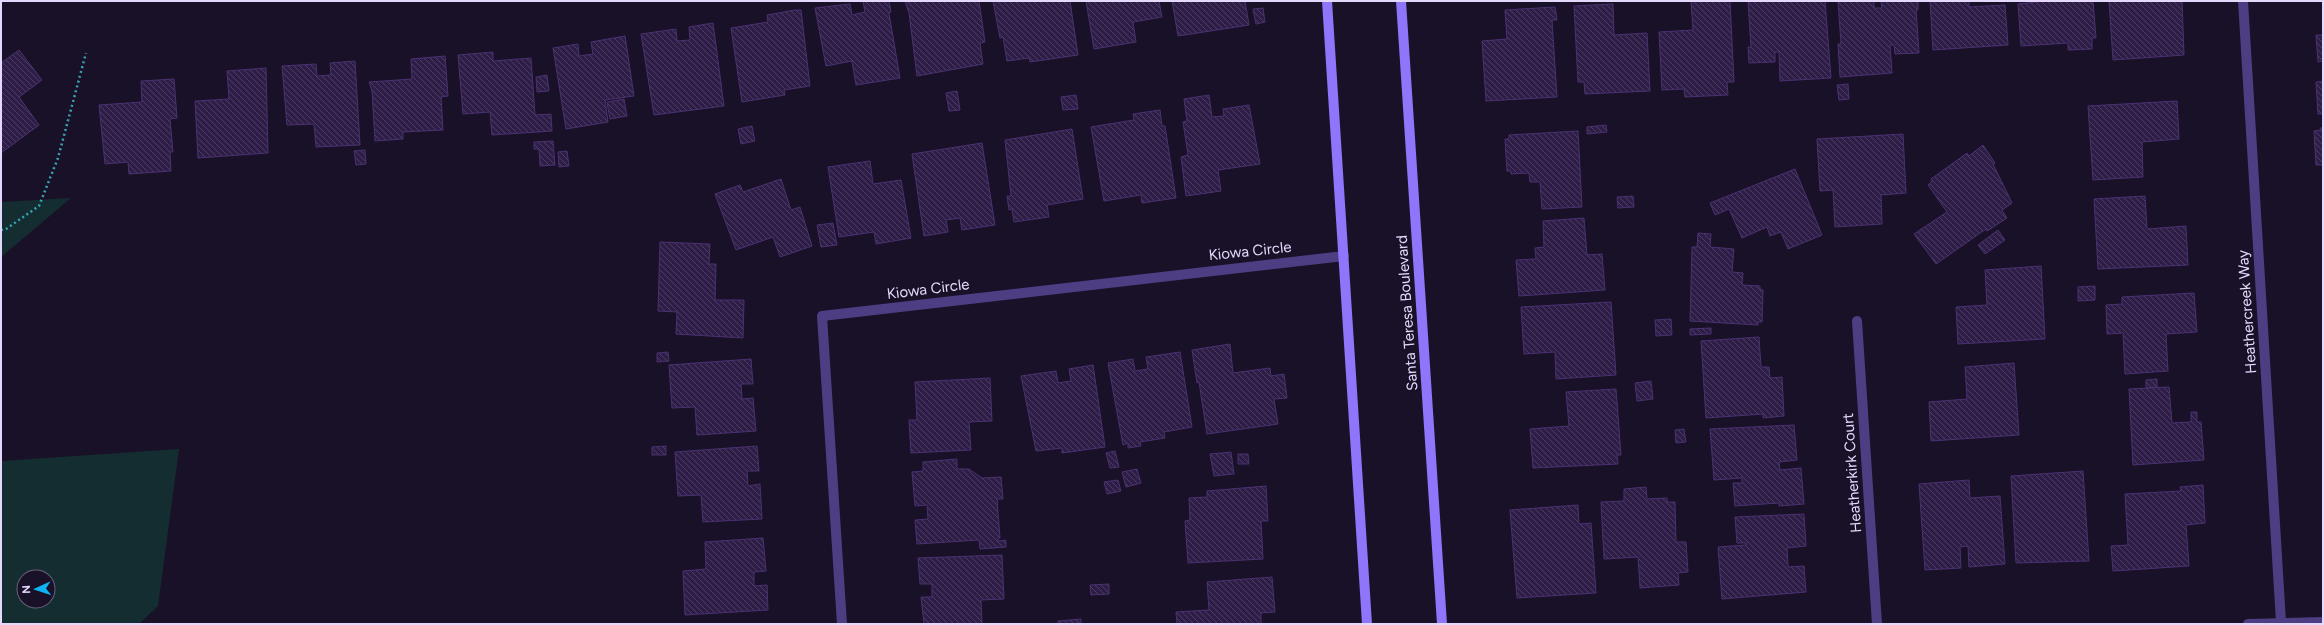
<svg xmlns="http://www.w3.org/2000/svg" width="2324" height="625" font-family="Figtree,sans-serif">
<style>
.park{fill:#142d31;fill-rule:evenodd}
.building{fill:url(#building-back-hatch);stroke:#4a3172}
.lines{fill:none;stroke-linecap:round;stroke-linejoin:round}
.path{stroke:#36a5b4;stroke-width:2.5;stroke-dasharray:2 3;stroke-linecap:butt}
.minor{stroke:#4d3e84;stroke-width:10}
.secondary{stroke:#8f75f9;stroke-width:10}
.labels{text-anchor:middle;stroke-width:3.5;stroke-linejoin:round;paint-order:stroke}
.street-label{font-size:15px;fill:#e4d9fd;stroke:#191127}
</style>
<defs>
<pattern id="building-back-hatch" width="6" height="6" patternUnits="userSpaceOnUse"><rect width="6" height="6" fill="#2e1e47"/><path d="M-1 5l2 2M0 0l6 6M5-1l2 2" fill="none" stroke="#4c3e62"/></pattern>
</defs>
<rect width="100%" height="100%" fill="#191127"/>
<g class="park">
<path d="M71 198 1 257V202Z"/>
<path d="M179 449 158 606 139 624H1V461ZM24 577H48V601H24Z"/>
</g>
<g class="building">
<path d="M863 1H889L891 12 889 13 900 78 856 85 852 61 826 66 815 8 850 4 852 15 865 12Z"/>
<path d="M905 1H979L985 42 980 43 983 64 917 76 909 13Z"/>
<path d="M993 1H1070L1078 55 1030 62 1029 58 1007 61 1003 37 1000 38Z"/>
<path d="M1086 1H1159L1162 17 1133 22 1136 42 1094 49Z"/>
<path d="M1172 1H1245L1249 25 1178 36Z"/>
<path d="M1691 1H1730L1734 82H1727L1728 95 1685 97 1684 89 1662 90 1659 32 1693 30Z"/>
<path d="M1748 1H1825L1831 78 1780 81 1779 52H1775V62L1749 63 1748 47H1751Z"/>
<path d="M1838 1H1874V8H1882L1881 1H1918V10H1916L1919 53 1895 54 1894 45H1890L1892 73 1840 77 1838 44H1841Z"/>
<path d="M1930 1H1969V7L2005 5 2008 45 1933 50Z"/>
<path d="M2045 1H2093L2096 38H2092V49L2068 50V43L2021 46 2018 4Z"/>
<path d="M2109 1H2182L2184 55 2113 60Z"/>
<path d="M1613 4 1614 35 1647 33 1650 91 1585 94 1584 82H1578L1574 6Z"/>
<path d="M1555 7 1557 20H1552L1557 97 1486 101 1482 41 1507 39 1505 10Z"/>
<path d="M1263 8 1265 22 1256 24 1253 9Z"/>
<path d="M795 10H801L810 86 784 90 785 95 742 102 731 28 768 22 767 15Z"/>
<path d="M713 23 724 106 654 115 641 34 676 29 677 41 690 40 689 27Z"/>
<path d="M2316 35H2323V61L2318 62Z"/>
<path d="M625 36 634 96 605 100 608 122 566 129 553 48 578 44 579 56 593 54 591 42Z"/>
<path d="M19 50 42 80 19 97 39 125 1 153V63Z"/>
<path d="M493 52V61L531 58 535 115 551 114 552 131 492 135 490 112 463 114 458 55Z"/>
<path d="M445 56 448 96 441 97 443 130 403 132V139L375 141 372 91 369 82 412 79 411 59Z"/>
<path d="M355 61 360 145 316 147 314 124 287 125 282 66 316 64 317 76 331 75 330 63Z"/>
<path d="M266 68 268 153 198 158 195 101 229 99 227 71Z"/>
<path d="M547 75 549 91 537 92 536 77Z"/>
<path d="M174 79 177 118 170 119 173 152H170L171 171 129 174 128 162 105 164 99 105 142 102 141 81Z"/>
<path d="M2323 81V114H2318L2316 82Z"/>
<path d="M1848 84 1849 99 1839 100 1837 85Z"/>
<path d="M957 91 960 110 949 111 946 93Z"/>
<path d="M1076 95 1078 109 1063 110 1061 97Z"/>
<path d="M1209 95 1212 117 1224 116 1223 109 1249 105 1260 164 1218 170 1221 191 1186 196 1181 157 1188 155 1183 122 1187 121 1184 99Z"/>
<path d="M624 99 627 116 610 119 607 102Z"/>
<path d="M2177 101 2179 139 2142 142 2143 177 2093 180 2088 106Z"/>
<path d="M1160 110 1162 126H1165L1176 198 1142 203 1141 195 1104 201 1091 127 1134 120 1133 114Z"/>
<path d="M1606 125 1607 132 1587 134V127Z"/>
<path d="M752 126 755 141 741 144 738 129Z"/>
<path d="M2320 128H2323V167L2322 165H2316L2314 131 2321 130Z"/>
<path d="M1072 129 1083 199 1047 205 1049 217 1014 222 1012 209 1009 210 1007 196H1011L1005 140Z"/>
<path d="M1578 131 1582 207 1542 209 1540 182H1530L1529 173 1511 174V171H1507L1505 139H1509V135Z"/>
<path d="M1903 134 1906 193 1881 195 1882 224 1835 227 1833 190 1820 191 1817 139Z"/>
<path d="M553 141 555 165 540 166 539 149H534V142Z"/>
<path d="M982 143 995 225 962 230 960 218 946 220 948 232 924 236 912 154Z"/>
<path d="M1983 145 1995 163 1993 164 2012 203 2002 210 2007 218 1987 231 1986 229 1936 264 1914 234 1947 212 1928 185 1932 181 1931 179 1967 153 1969 156Z"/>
<path d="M365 150 366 164 356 165 354 151Z"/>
<path d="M567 151 569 166 559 167 558 152Z"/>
<path d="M870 161 873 184 901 180 911 238 876 244 874 232 839 237 828 167Z"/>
<path d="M1795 169 1822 235 1788 249 1781 232 1770 236 1767 227 1742 238 1729 209 1715 215 1710 203Z"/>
<path d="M781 179 791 210 800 207 812 246 780 257 773 237 736 250 715 194 740 185 743 192Z"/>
<path d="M1633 196 1634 207 1618 208 1617 197Z"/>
<path d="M2145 196 2147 229 2186 226 2188 265 2098 269 2094 199Z"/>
<path d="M1584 218 1587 255 1602 254 1605 290 1519 296 1516 260 1536 259 1535 248 1544 247 1543 221Z"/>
<path d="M833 223 837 245 821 247 817 225Z"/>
<path d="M1998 230 2005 240 1985 254 1978 245Z"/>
<path d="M1698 233 1711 234 1710 247 1734 249 1732 272 1743 273 1742 285 1760 286V289L1763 290 1762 322H1758V325L1690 321 1692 247H1697Z"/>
<path d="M660 242 710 244 709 264H716L715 300H744L743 338 676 334 677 312 658 311Z"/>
<path d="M2041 266 2045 339 1958 344 1956 307 1987 305 1985 270Z"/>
<path d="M2095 286V300L2078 301V287Z"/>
<path d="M2194 293 2197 332 2166 334 2168 371 2125 374 2123 333 2107 334 2106 305 2122 304V297Z"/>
<path d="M1611 302 1616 375 1556 379 1555 352 1524 354 1521 307Z"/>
<path d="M1671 319 1672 335 1656 336 1655 320Z"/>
<path d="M1711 328V334L1690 335V329Z"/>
<path d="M1759 337 1761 367H1769L1770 378 1782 377 1784 416 1763 418V414L1706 418 1701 341Z"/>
<path d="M1230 344 1233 373 1270 368 1271 376 1284 374 1287 398 1274 399 1278 424 1207 434 1199 382 1197 383 1192 350Z"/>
<path d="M668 352 669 361 657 362V353Z"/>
<path d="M1180 352 1192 427 1164 432 1165 438 1140 442 1141 446 1128 448V443L1123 445 1108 363 1133 359 1135 371 1148 369 1146 357Z"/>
<path d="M751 359 753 384H741L742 399 753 398 756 431 697 435 695 407 672 408 669 365Z"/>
<path d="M2014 363 2019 435 1931 441 1929 402 1967 399 1965 367Z"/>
<path d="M1093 365 1105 447 1062 453V448L1036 451 1021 376 1056 371 1058 383 1071 381 1069 369Z"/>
<path d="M990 378 992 421 969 422 971 450 911 453 909 420H917L915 382Z"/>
<path d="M2157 379V387L2146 388V380Z"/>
<path d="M1651 381 1653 399 1637 401 1635 383Z"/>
<path d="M2169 387 2172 423 2191 422V412H2197V422H2201L2204 460 2133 465 2129 389Z"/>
<path d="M1616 389 1621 455H1617L1618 464 1533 468 1530 429 1569 426 1566 392Z"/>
<path d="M1794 425 1797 460 1779 462 1780 470 1801 468 1804 504 1779 506V503L1735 506 1733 483H1742V478L1714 480 1710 429Z"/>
<path d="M1684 429 1686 442 1676 443 1675 430Z"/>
<path d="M666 446V455H652V447Z"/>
<path d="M757 446 759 471H747L748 486 760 484 762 519 703 522 701 495 678 496 675 452Z"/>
<path d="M1115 451 1119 467 1110 468 1106 453Z"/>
<path d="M1231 452 1234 474 1214 476 1210 454Z"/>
<path d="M1238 454H1248L1249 464H1238Z"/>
<path d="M957 459V469H969L982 478 1001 477 1003 499H997L1000 538H998V541L1006 540V547L980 549 979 540 917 544 915 520 928 519 927 505 915 506 912 472 923 471V462Z"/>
<path d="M1137 469 1141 483 1126 487 1122 472Z"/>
<path d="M2083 471 2089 561 2016 563 2011 476Z"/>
<path d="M1118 480 1121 491 1107 494 1104 482Z"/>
<path d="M1969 480 1970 498 2000 496 2005 564 1969 567 1968 546 1960 547 1961 568 1925 570 1919 484Z"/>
<path d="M2203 485 2205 523 2186 525 2189 566 2113 571 2111 546 2128 545 2125 494 2181 491 2180 487Z"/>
<path d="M1266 486 1268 521H1261L1263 559 1188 563 1185 521 1190 520 1189 498 1207 497V491Z"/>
<path d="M1646 487 1647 499 1667 498V502H1675L1676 542H1686L1688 572 1678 573 1679 585 1640 588 1638 557 1604 559 1601 502 1624 501V489Z"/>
<path d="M1578 505 1579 524 1591 523 1596 593 1517 598 1510 510Z"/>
<path d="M1804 514 1806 546 1787 548 1788 567 1804 566 1806 592 1722 599 1718 547 1746 545V543H1737L1735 517Z"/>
<path d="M763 538 766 571 754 572V586L767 585 768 610 685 615 683 571 706 569 705 542Z"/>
<path d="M1002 555 1004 599 981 600 982 624H924L921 597H932V584H920L918 558Z"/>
<path d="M1272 577 1275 612 1261 613V624H1177L1176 612 1209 610 1207 582Z"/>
<path d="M1109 584V594L1091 595 1090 585Z"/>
<path d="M1081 619V624H1058V621Z"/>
</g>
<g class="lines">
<path class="path" d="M1 230 6 229 39 206 58 158 86 53"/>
<g class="minor">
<path d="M2243 1 2281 622"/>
<path d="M1857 321 1877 624"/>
<path d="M842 624 822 316 1344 256"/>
<path d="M2248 624 2323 622"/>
</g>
<g class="secondary">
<path d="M1327 1 1367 624"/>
<path d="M1401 1 1442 624"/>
</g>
</g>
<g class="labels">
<g class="street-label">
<text transform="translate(1250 251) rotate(-6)" y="5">Kiowa Circle</text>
<text transform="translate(928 289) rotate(-7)" y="5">Kiowa Circle</text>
<text transform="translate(2247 312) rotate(-94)" y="5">Heathercreek Way</text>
<text transform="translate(1407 313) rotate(-94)" y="5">Santa Teresa Boulevard</text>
<text transform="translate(1852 473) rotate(-94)" y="5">Heatherkirk Court</text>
</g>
</g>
<rect width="2324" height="625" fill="none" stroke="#e4d9fd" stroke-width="4"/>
<g transform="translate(36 589) rotate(267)"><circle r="19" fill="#191127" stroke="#6a617d"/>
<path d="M0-3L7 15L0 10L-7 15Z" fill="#0eb4f4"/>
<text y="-6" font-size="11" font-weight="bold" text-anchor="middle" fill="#e4d9fd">N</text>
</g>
</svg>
